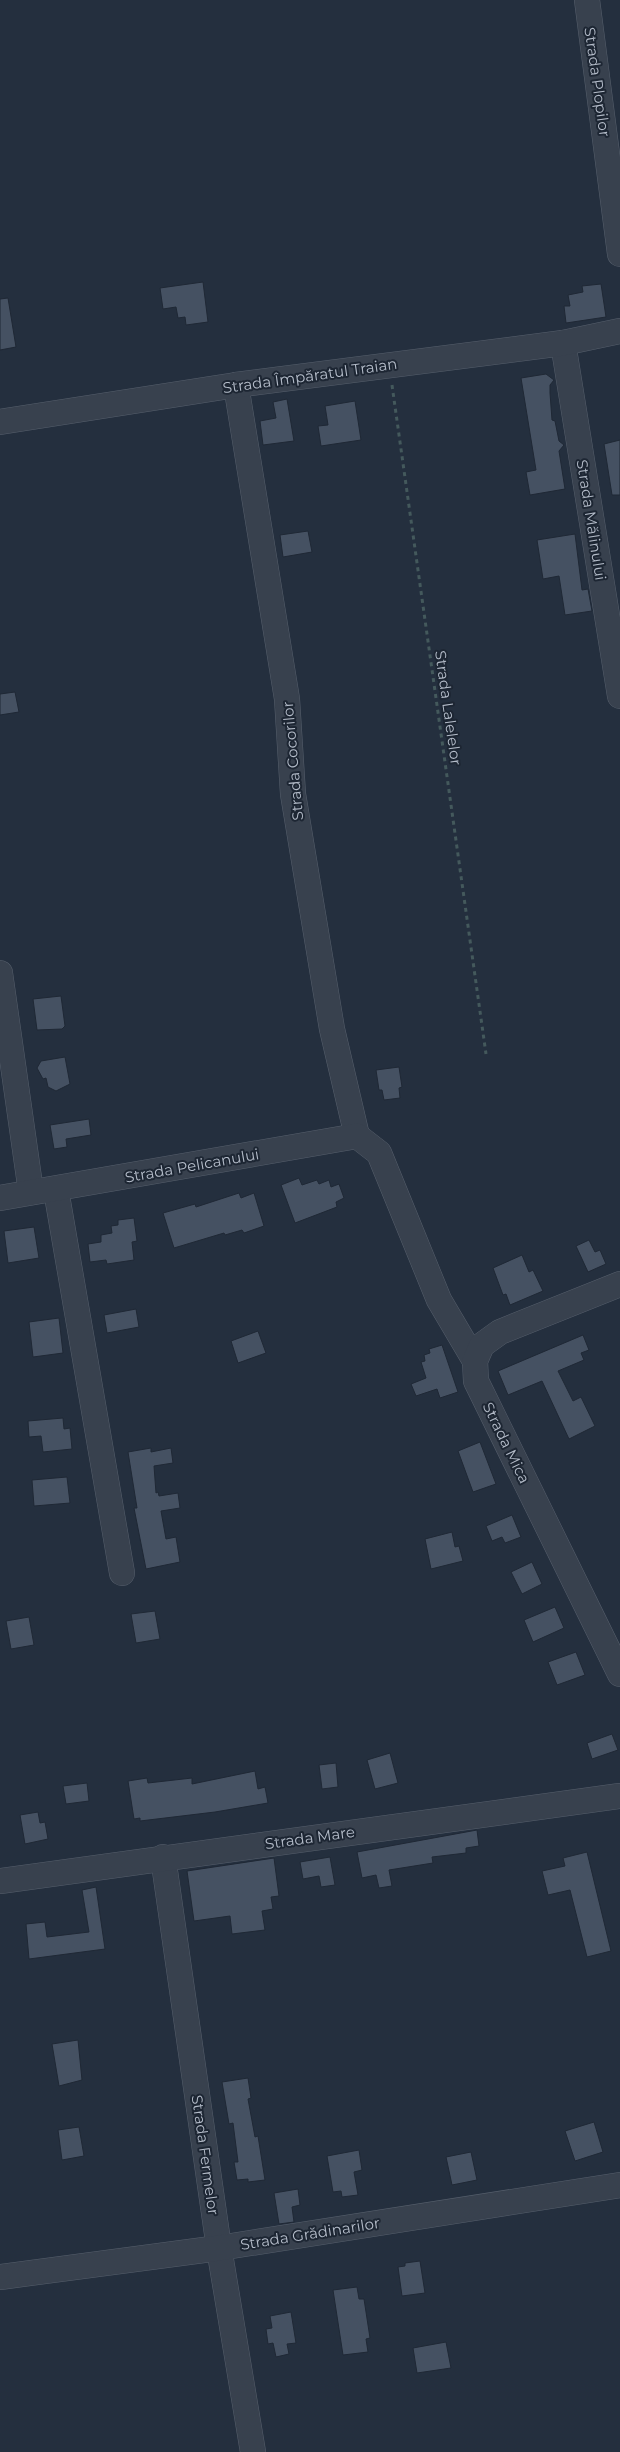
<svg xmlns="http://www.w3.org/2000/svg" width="620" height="2452" font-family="Montserrat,sans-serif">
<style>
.building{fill:#455162;stroke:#1f2835}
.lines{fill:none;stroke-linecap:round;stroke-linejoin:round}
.minor-casing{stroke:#565f6c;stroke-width:26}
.path{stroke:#44595c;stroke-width:3;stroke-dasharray:4 4;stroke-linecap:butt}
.minor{stroke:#38414e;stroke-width:25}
.labels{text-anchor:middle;stroke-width:4;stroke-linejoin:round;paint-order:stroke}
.street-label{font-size:15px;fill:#b4bcc9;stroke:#1d2633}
</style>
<rect width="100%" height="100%" fill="#242f3e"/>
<g class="building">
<path d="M203 282 208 322 186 325 185 317 178 318 176 307 163 309 160 288Z"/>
<path d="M601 284 606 317 566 323 564 306H570L568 295 583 292 582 286Z"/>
<path d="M8 298 16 347 0 350V299Z"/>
<path d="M546 374 554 380 550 385V393L552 420 555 421 559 441 564 445 559 451 565 489 530 495 526 472 536 470 521 378Z"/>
<path d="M287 399 294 441 263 445 260 421 276 418 273 402Z"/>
<path d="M355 401 361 440 321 446 318 426 328 425 325 406Z"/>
<path d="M620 440V495H612L604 444Z"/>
<path d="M308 531 312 552 283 557 280 535Z"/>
<path d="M575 534 582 590 588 589 592 611 565 615 559 576 543 579 537 540Z"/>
<path d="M15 692 19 712 0 715V694Z"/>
<path d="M61 996 65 1026 62 1029 37 1030 33 999Z"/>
<path d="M65 1057 70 1084 56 1091 48 1087 46 1078 43 1079 37 1068 41 1061Z"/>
<path d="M399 1067 402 1087 399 1088 400 1098 384 1100 382 1090H379L376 1070Z"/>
<path d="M89 1119 91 1135 66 1139 67 1147 54 1149 50 1125Z"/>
<path d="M299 1178 302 1185 317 1180 319 1184 329 1180 331 1187 339 1184 344 1198 336 1202 337 1207 295 1223 281 1185Z"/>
<path d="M239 1193 241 1198 254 1193 264 1226 244 1233 242 1230 225 1235 224 1233 174 1248 163 1213 195 1204 196 1207Z"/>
<path d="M134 1218 137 1241 132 1242 134 1260 107 1264 106 1260 90 1262 88 1244 101 1242V1235L112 1233 111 1226 118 1225V1220Z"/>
<path d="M34 1227 39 1258 8 1263 4 1231Z"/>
<path d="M589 1240 595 1252 600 1250 606 1264 588 1272 576 1246Z"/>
<path d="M522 1255 529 1272 533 1270 543 1291 510 1305 506 1294 503 1295 493 1268Z"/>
<path d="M136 1309 139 1327 107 1333 104 1315Z"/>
<path d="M59 1318 63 1353 33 1357 29 1322Z"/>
<path d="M258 1331 266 1353 238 1363 231 1341Z"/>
<path d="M583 1335 589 1350 581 1353 584 1360 558 1371 573 1401 581 1397 595 1426 569 1439 542 1381 508 1395 498 1371Z"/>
<path d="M442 1345 458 1392 440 1398 437 1389 416 1396 411 1384 426 1378 421 1362 425 1361 424 1355 430 1353 429 1349Z"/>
<path d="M63 1418 64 1429 70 1428 72 1449 43 1452 41 1436 29 1437 28 1421Z"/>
<path d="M480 1442 496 1484 473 1492 458 1451Z"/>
<path d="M151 1448V1452L171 1448 173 1463 154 1466 156 1493 158 1492 159 1496 178 1493 180 1508 161 1511 166 1539 176 1537 180 1562 146 1569 134 1508H137L128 1452Z"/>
<path d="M67 1477 70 1503 34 1506 32 1480Z"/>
<path d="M512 1515 521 1537 505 1543 502 1537 492 1541 486 1526Z"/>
<path d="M452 1532 455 1547 459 1546 463 1561 431 1569 425 1539Z"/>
<path d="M532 1562 542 1584 522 1594 511 1572Z"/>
<path d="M555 1607 564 1628 533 1642 524 1620Z"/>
<path d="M155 1611 160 1639 136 1643 131 1614Z"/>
<path d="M29 1617 34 1645 11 1649 6 1621Z"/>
<path d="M576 1652 585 1675 557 1685 548 1662Z"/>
<path d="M612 1734 618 1750 592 1759 587 1743Z"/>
<path d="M390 1753 398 1783 375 1789 367 1760Z"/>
<path d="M336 1763 338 1787 322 1789 319 1765Z"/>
<path d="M255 1771 258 1789 265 1787 268 1803 215 1812 140 1821V1818L134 1819 128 1781 147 1778 148 1783 192 1778V1784Z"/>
<path d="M87 1783 89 1801 66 1804 63 1786Z"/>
<path d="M38 1812 40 1823 45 1822 48 1839 25 1844 20 1815Z"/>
<path d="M477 1830 479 1846 466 1848V1853L432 1857 433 1863 389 1870 392 1886 379 1888 376 1875 362 1878 357 1852Z"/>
<path d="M587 1852 611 1951 587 1957 570 1890 548 1895 542 1871 565 1866 563 1858Z"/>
<path d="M330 1857 335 1885 321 1887 319 1876 303 1879 300 1862Z"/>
<path d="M274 1858 279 1896 271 1897 273 1909 262 1911 265 1930 232 1934 230 1916 194 1921 187 1871Z"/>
<path d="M96 1887 105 1949 29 1959 26 1924 45 1922 47 1937 89 1932 82 1890Z"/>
<path d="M78 2040 82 2080 59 2086 52 2044Z"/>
<path d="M248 2078 251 2098 248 2099 255 2137 258 2136 265 2180 248 2182V2179L237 2180 234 2162H238L233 2123 229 2124 222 2082Z"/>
<path d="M594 2122 603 2152 575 2161 565 2131Z"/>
<path d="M79 2127 84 2156 62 2160 58 2130Z"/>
<path d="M359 2150 362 2170 354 2172 358 2195 342 2197 341 2191 333 2192 327 2156Z"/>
<path d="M471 2152 477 2180 452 2185 446 2157Z"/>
<path d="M298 2189 300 2205 292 2207 294 2222 279 2224 274 2193Z"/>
<path d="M420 2261 425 2293 402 2296 398 2267 405 2266V2263Z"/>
<path d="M357 2287 359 2299H364L370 2338 366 2339 368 2352 343 2355 333 2290Z"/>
<path d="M291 2312 296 2343 287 2344 289 2354 276 2357 273 2343 268 2344 266 2329 272 2328 270 2316Z"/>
<path d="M446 2342 451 2368 417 2373 413 2348Z"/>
</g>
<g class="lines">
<g class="minor-casing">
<g id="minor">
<path d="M587 0 620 254"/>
<path d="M563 343 620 696"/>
<path d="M236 385 287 699 293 794 332 1029 357 1136"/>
<path d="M0 422 236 385 563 343 620 331"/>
<path d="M0 973 31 1192"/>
<path d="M56 1190 122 1573"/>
<path d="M0 1198 357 1136 379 1153 439 1300 475 1361"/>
<path d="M620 1284 500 1332 482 1345 475 1361 476 1381 620 1674"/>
<path d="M163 1857 219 2248 253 2452"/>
<path d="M0 1881 620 1796"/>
<path d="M0 2277 219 2248 620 2185"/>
</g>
</g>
<path class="path" d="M392 385 486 1054"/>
<use href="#minor" class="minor"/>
</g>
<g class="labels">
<g class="street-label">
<text transform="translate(597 82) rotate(82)" y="5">Strada Plopilor</text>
<text transform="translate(310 376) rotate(-8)" y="5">Strada Împăratul Traian</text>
<text transform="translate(591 520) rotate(81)" y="5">Strada Mălinului</text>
<text transform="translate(448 708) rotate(82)" y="5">Strada Lalelelor</text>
<text transform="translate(293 761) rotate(-95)" y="5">Strada Cocorilor</text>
<text transform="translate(192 1166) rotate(-10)" y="5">Strada Pelicanului</text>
<text transform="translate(506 1443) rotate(64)" y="5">Strada Mica</text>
<text transform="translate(310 1838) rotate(-8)" y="5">Strada Mare</text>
<text transform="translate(205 2155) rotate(82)" y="5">Strada Fermelor</text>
<text transform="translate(310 2234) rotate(-9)" y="5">Strada Grădinarilor</text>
</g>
</g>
</svg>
